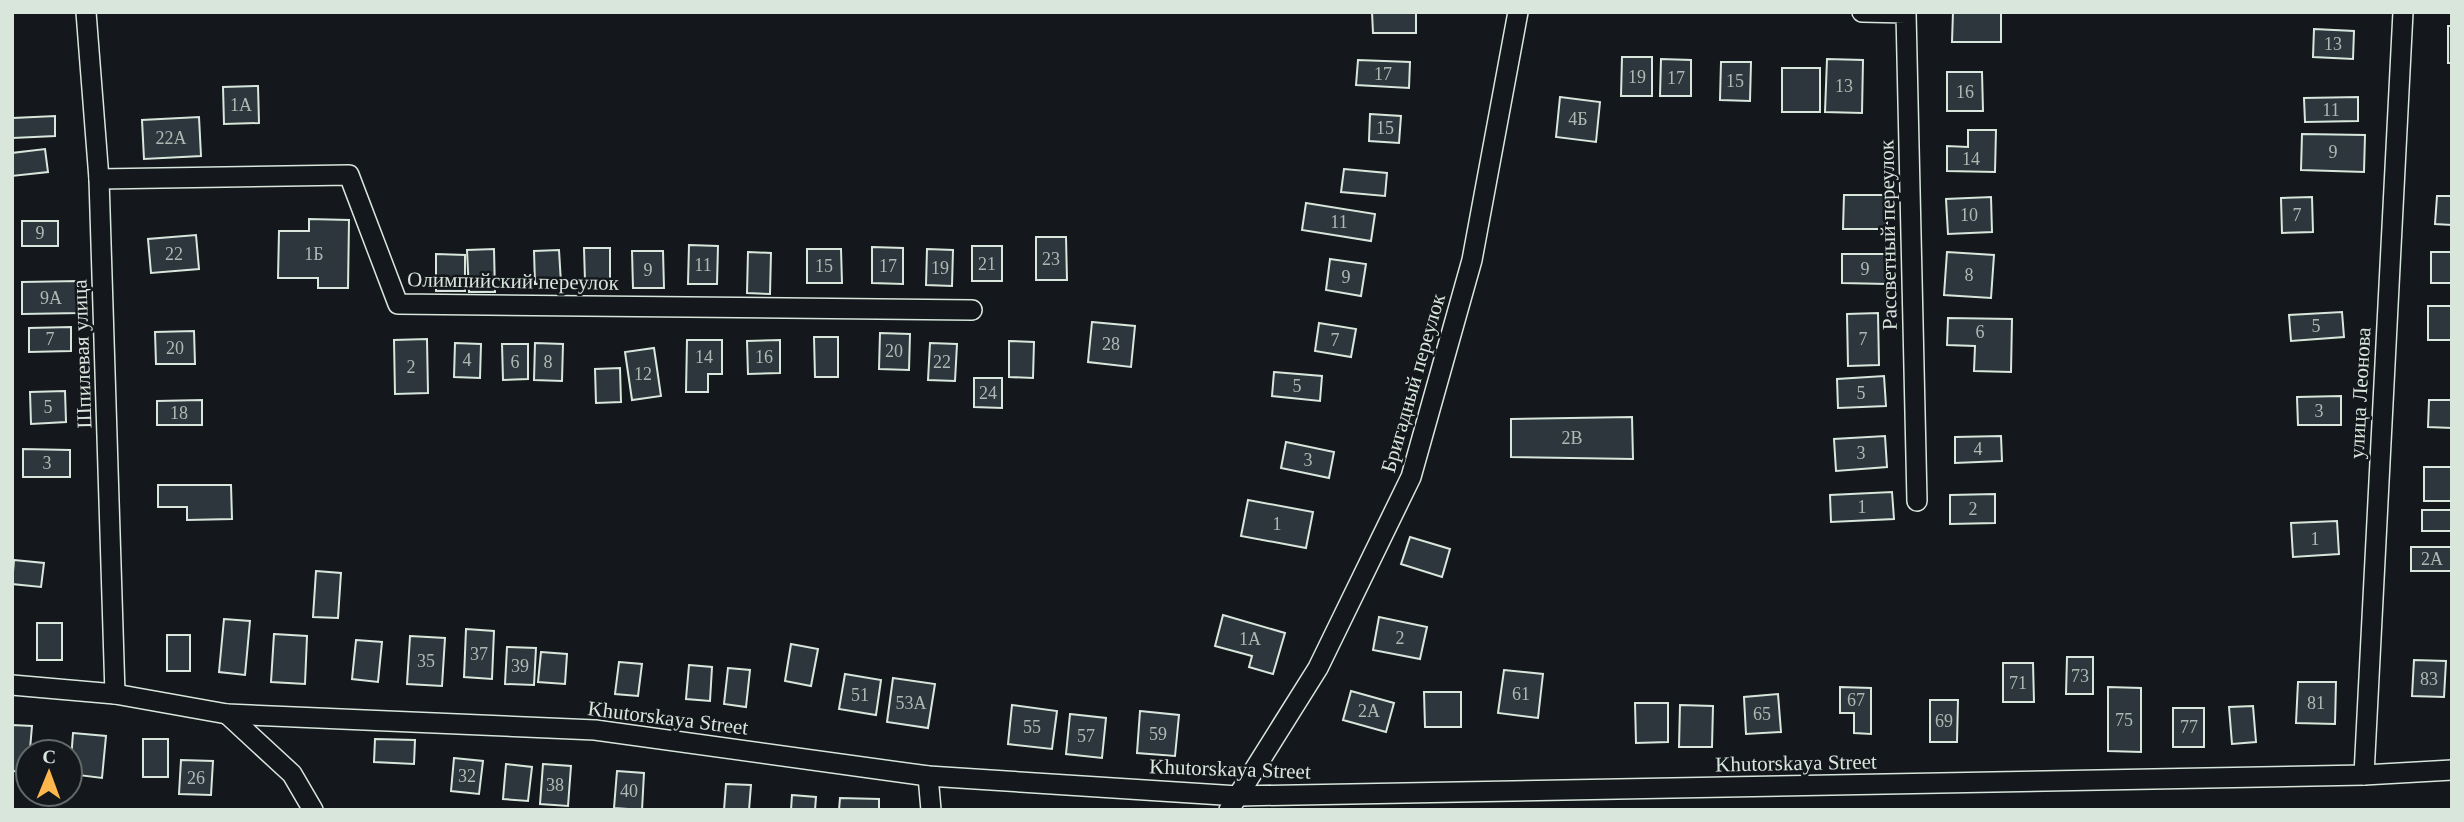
<svg xmlns="http://www.w3.org/2000/svg" width="2464" height="822" font-family="'Times New Roman',serif">
<style>
.building{fill:#2c363c;stroke:#d8e6dc;stroke-width:2}
.lines{fill:none;stroke-linecap:round;stroke-linejoin:round}
.minor-casing{stroke:#d8e6dc;stroke-width:22}
.minor{stroke:#14181c;stroke-width:19}
.labels{text-anchor:middle;stroke-width:5;stroke-linejoin:round;paint-order:stroke}
.number-label{font-size:18px;fill:#adbab4}
.street-label{font-size:21px;fill:#d8e6dc;stroke:#14181c}
</style>
<rect width="100%" height="100%" fill="#14181c"/>
<g class="building">
<path d="M1372 12H1416V33H1373Z"/>
<path d="M1953 12H2001V42H1952Z"/>
<rect x="2448" y="26" width="4" height="37"/>
<path d="M2314 29 2354 31 2353 59 2313 57Z"/>
<path d="M1622 57H1652V96H1621Z"/>
<path d="M1661 59 1691 60V96H1660Z"/>
<path d="M1827 59 1863 60 1862 113 1825 112Z"/>
<path d="M1358 60 1410 62 1409 88 1356 85Z"/>
<path d="M1721 62H1751L1750 101 1720 100Z"/>
<rect x="1782" y="68" width="38" height="44"/>
<path d="M1947 72H1982L1983 111H1947Z"/>
<path d="M258 86 259 123 224 124 223 87Z"/>
<path d="M1560 97 1600 102 1596 142 1556 137Z"/>
<path d="M2358 97V121L2305 122 2304 98Z"/>
<path d="M1370 114 1401 116 1399 143 1369 141Z"/>
<path d="M55 116V136L13 138V118Z"/>
<path d="M199 117 201 156 144 159 142 120Z"/>
<path d="M1968 130H1996L1995 172 1947 171V146L1968 147Z"/>
<path d="M2302 134 2365 135 2364 172 2301 170Z"/>
<path d="M45 149 48 172 12 176V153Z"/>
<path d="M1344 169 1387 173 1385 196 1341 192Z"/>
<path d="M1844 195H1887V229H1843Z"/>
<path d="M2437 196H2452V225L2435 224Z"/>
<path d="M1991 197 1992 232 1948 234 1946 199Z"/>
<path d="M2312 197 2313 232 2282 233 2281 198Z"/>
<path d="M1306 203 1375 214 1371 241 1302 230Z"/>
<path d="M309 219 349 220 348 288H318V278H278L279 231H309Z"/>
<rect x="22" y="221" width="36" height="25"/>
<path d="M196 235 199 269 151 273 148 239Z"/>
<path d="M1036 237H1066L1067 280H1036Z"/>
<path d="M689 245 718 246 717 284H688Z"/>
<rect x="972" y="246" width="30" height="35"/>
<path d="M872 247 903 248V284L872 283Z"/>
<path d="M584 248H610V281H585Z"/>
<path d="M494 249 495 292H469L467 250Z"/>
<path d="M807 249H841L842 283H807Z"/>
<path d="M927 249 953 250 952 286 926 285Z"/>
<path d="M559 250 561 283 535 284 534 251Z"/>
<path d="M632 251H663L664 288H633Z"/>
<path d="M748 252 771 253 770 294 747 293Z"/>
<path d="M1947 252 1994 255 1991 298 1944 295Z"/>
<rect x="2431" y="252" width="21" height="31"/>
<path d="M436 254 465 255V291H436Z"/>
<path d="M1842 254H1887V284L1842 283Z"/>
<path d="M1330 259 1366 264 1361 296 1326 290Z"/>
<path d="M79 281 80 313 22 314V282Z"/>
<rect x="2428" y="306" width="24" height="34"/>
<path d="M2342 312 2344 337 2291 341 2289 315Z"/>
<path d="M1878 313 1879 365 1848 366 1847 314Z"/>
<path d="M1948 318 2012 319 2011 372 1974 371 1975 346 1947 345Z"/>
<path d="M1092 322 1135 326 1131 367 1088 362Z"/>
<path d="M1319 323 1356 329 1351 357 1315 351Z"/>
<path d="M71 327V351L29 352V328Z"/>
<path d="M194 331 195 364H156L155 332Z"/>
<path d="M880 333 910 334 909 370 879 369Z"/>
<path d="M814 337H838V377H815Z"/>
<path d="M427 339 428 393 395 394 394 340Z"/>
<path d="M687 340H722V374H708V392H686Z"/>
<path d="M780 340V373L748 374 747 341Z"/>
<path d="M1009 341 1034 342 1033 378 1009 377Z"/>
<path d="M455 343 481 344 480 378 454 377Z"/>
<path d="M535 343 563 344 562 381 534 380Z"/>
<path d="M930 343 957 344 955 381 928 380Z"/>
<path d="M502 344H528V379L503 380Z"/>
<path d="M654 348 661 396 632 400 625 352Z"/>
<path d="M620 368 621 402 596 403 595 369Z"/>
<path d="M1274 372 1322 376 1320 401 1272 396Z"/>
<path d="M1884 376 1886 406 1838 408 1837 379Z"/>
<path d="M974 378H1002V408L974 407Z"/>
<path d="M65 391 66 422 31 424 30 392Z"/>
<path d="M2341 396V425H2298L2297 397Z"/>
<path d="M202 400V425H157V401Z"/>
<path d="M2429 400H2452V428L2428 427Z"/>
<path d="M1632 417 1633 459 1511 457V419Z"/>
<path d="M1885 436 1887 467 1836 471 1834 439Z"/>
<path d="M2001 436 2002 461 1955 463V437Z"/>
<path d="M1286 442 1334 452 1329 478 1281 468Z"/>
<path d="M23 449 70 450V477H23Z"/>
<rect x="2424" y="467" width="28" height="34"/>
<path d="M158 485H231L232 519 187 520V507H158Z"/>
<path d="M1892 492 1894 519 1831 522 1830 495Z"/>
<path d="M1995 494V523L1950 524V495Z"/>
<path d="M1248 500 1313 512 1306 548 1241 536Z"/>
<rect x="2422" y="510" width="30" height="21"/>
<path d="M2337 521 2339 554 2293 557 2291 523Z"/>
<path d="M1410 537 1450 549 1442 577 1401 564Z"/>
<rect x="2411" y="547" width="41" height="24"/>
<path d="M14 560 44 563 41 587 12 584Z"/>
<path d="M316 571 341 573 338 618 313 617Z"/>
<path d="M1223 615 1285 633 1273 674 1249 667 1252 656 1215 646Z"/>
<path d="M1379 617 1427 627 1420 659 1373 650Z"/>
<path d="M224 619 250 621 245 675 219 672Z"/>
<rect x="37" y="623" width="25" height="37"/>
<path d="M466 629 494 631 492 679 464 677Z"/>
<path d="M274 634 307 636 305 684 271 682Z"/>
<rect x="167" y="635" width="23" height="36"/>
<path d="M410 636 445 638 442 686 407 684Z"/>
<path d="M356 640 382 642 378 682 352 679Z"/>
<path d="M791 644 818 649 811 686 785 681Z"/>
<path d="M507 647 536 648 534 685 505 684Z"/>
<path d="M541 652 567 654 565 684 538 682Z"/>
<path d="M2067 657H2093V694H2066Z"/>
<path d="M2414 660 2446 661 2444 697 2412 696Z"/>
<path d="M619 662 642 664 638 696 615 694Z"/>
<path d="M2003 663H2033L2034 702H2003Z"/>
<path d="M689 665 712 667 710 701 686 699Z"/>
<path d="M728 668 750 670 746 707 724 704Z"/>
<path d="M1504 670 1543 674 1538 718 1498 713Z"/>
<path d="M845 674 881 680 876 715 839 709Z"/>
<path d="M893 678 935 684 928 728 887 722Z"/>
<path d="M2298 682H2336L2335 724 2296 723Z"/>
<path d="M1840 687 1871 688V734L1854 733V713H1840Z"/>
<path d="M2108 687 2141 688V752L2108 751Z"/>
<path d="M1351 691 1394 703 1386 732 1343 720Z"/>
<path d="M1424 692H1461V727H1425Z"/>
<path d="M1778 694 1781 732 1746 734 1744 697Z"/>
<path d="M1930 700H1958L1957 742H1930Z"/>
<path d="M1635 703H1668V742L1636 743Z"/>
<path d="M1012 705 1057 711 1052 749 1008 744Z"/>
<path d="M1680 705 1713 706 1712 747H1679Z"/>
<path d="M2253 706 2256 742 2232 744 2229 707Z"/>
<rect x="2173" y="708" width="31" height="39"/>
<path d="M1140 711 1179 715 1175 756 1137 753Z"/>
<path d="M1070 714 1106 718 1102 758 1066 754Z"/>
<path d="M12 725 32 726 28 772 12 771Z"/>
<path d="M73 733 106 736 102 778 70 774Z"/>
<rect x="143" y="739" width="25" height="38"/>
<path d="M375 739 415 740 414 764 374 762Z"/>
<path d="M454 758 483 761 479 794 451 791Z"/>
<path d="M181 760 213 761 211 795 179 794Z"/>
<path d="M506 764 532 767 528 801 503 799Z"/>
<path d="M543 764 571 766 568 806 540 804Z"/>
<path d="M617 771 644 773 642 810 614 808Z"/>
<path d="M726 784 751 785 749 810H724Z"/>
<path d="M792 795 816 797 815 810H791Z"/>
<path d="M840 798 879 799V810H839Z"/>
</g>
<g class="lines">
<g class="minor-casing">
<g id="minor">
<path d="M86 12 99 179 115 694"/>
<path d="M1862 12 1906 13 1917 501"/>
<path d="M99 179 349 175 398 304 972 310"/>
<path d="M12 685 115 694 227 714 595 730 928 776 1238 796 2364 775 2452 770"/>
<path d="M227 714 292 774 313 810"/>
<path d="M2364 775 2403 12"/>
<path d="M928 776 931 810"/>
<path d="M1229 810 1318 668 1411 477 1472 260 1518 12"/>
</g>
</g>
<use href="#minor" class="minor"/>
</g>
<g class="labels">
<g class="number-label">
<text x="2333" y="50">13</text>
<text x="1383" y="80">17</text>
<text x="1637" y="83">19</text>
<text x="1676" y="84">17</text>
<text x="1735" y="87">15</text>
<text x="1844" y="92">13</text>
<text x="1965" y="98">16</text>
<text x="241" y="111">1А</text>
<text x="2331" y="116">11</text>
<text x="1578" y="125">4Б</text>
<text x="1385" y="134">15</text>
<text x="171" y="144">22А</text>
<text x="2333" y="158">9</text>
<text x="1971" y="165">14</text>
<text x="1969" y="221">10</text>
<text x="2297" y="221">7</text>
<text x="1339" y="228">11</text>
<text x="40" y="239">9</text>
<text x="174" y="260">22</text>
<text x="314" y="260">1Б</text>
<text x="1051" y="265">23</text>
<text x="987" y="270">21</text>
<text x="703" y="271">11</text>
<text x="824" y="272">15</text>
<text x="888" y="272">17</text>
<text x="940" y="274">19</text>
<text x="1865" y="275">9</text>
<text x="648" y="276">9</text>
<text x="1969" y="281">8</text>
<text x="1346" y="283">9</text>
<text x="51" y="304">9А</text>
<text x="2316" y="332">5</text>
<text x="1980" y="338">6</text>
<text x="50" y="345">7</text>
<text x="1863" y="345">7</text>
<text x="1335" y="346">7</text>
<text x="1111" y="350">28</text>
<text x="175" y="354">20</text>
<text x="894" y="357">20</text>
<text x="704" y="363">14</text>
<text x="764" y="363">16</text>
<text x="467" y="366">4</text>
<text x="515" y="368">6</text>
<text x="548" y="368">8</text>
<text x="942" y="368">22</text>
<text x="411" y="373">2</text>
<text x="643" y="380">12</text>
<text x="1297" y="392">5</text>
<text x="988" y="399">24</text>
<text x="1861" y="399">5</text>
<text x="48" y="413">5</text>
<text x="2319" y="417">3</text>
<text x="179" y="419">18</text>
<text x="1572" y="444">2В</text>
<text x="1978" y="455">4</text>
<text x="1861" y="459">3</text>
<text x="1308" y="466">3</text>
<text x="47" y="469">3</text>
<text x="1862" y="513">1</text>
<text x="1973" y="515">2</text>
<text x="1277" y="530">1</text>
<text x="2315" y="545">1</text>
<text x="2432" y="565">2А</text>
<text x="1400" y="644">2</text>
<text x="1250" y="645">1А</text>
<text x="479" y="660">37</text>
<text x="426" y="667">35</text>
<text x="520" y="672">39</text>
<text x="2080" y="682">73</text>
<text x="2429" y="685">83</text>
<text x="2018" y="689">71</text>
<text x="1521" y="700">61</text>
<text x="860" y="701">51</text>
<text x="1856" y="706">67</text>
<text x="911" y="709">53А</text>
<text x="2316" y="709">81</text>
<text x="1369" y="717">2А</text>
<text x="1762" y="720">65</text>
<text x="2124" y="726">75</text>
<text x="1944" y="727">69</text>
<text x="1032" y="733">55</text>
<text x="2189" y="733">77</text>
<text x="1158" y="740">59</text>
<text x="1086" y="742">57</text>
<text x="467" y="782">32</text>
<text x="196" y="784">26</text>
<text x="555" y="791">38</text>
<text x="629" y="797">40</text>
</g>
<g class="street-label">
<text transform="translate(1888 235) rotate(-91)" y="7">Рассветный переулок</text>
<text transform="translate(513 281) rotate(1)" y="7">Олимпийский переулок</text>
<text transform="translate(82 354) rotate(-92)" y="7">Шпилевая улица</text>
<text transform="translate(1413 383) rotate(-74)" y="7">Бригадный переулок</text>
<text transform="translate(2360 393) rotate(-87)" y="7">улица Леонова</text>
<text transform="translate(668 718) rotate(7)" y="7">Khutorskaya Street</text>
<text transform="translate(1796 763) rotate(-1)" y="7">Khutorskaya Street</text>
<text transform="translate(1230 769) rotate(2)" y="7">Khutorskaya Street</text>
</g>
</g>
<rect width="2464" height="822" fill="none" stroke="#d8e6dc" stroke-width="28"/>
<g transform="translate(49 773) rotate(1)"><circle r="33" fill="#14181c" stroke="#626a69" stroke-width="2"/>
<path d="M0-5L12 26L0 18L-12 26Z" fill="#ffb74d"/>
<text y="-10" font-size="19" font-weight="bold" text-anchor="middle" fill="#d8e6dc">С</text>
</g>
</svg>
